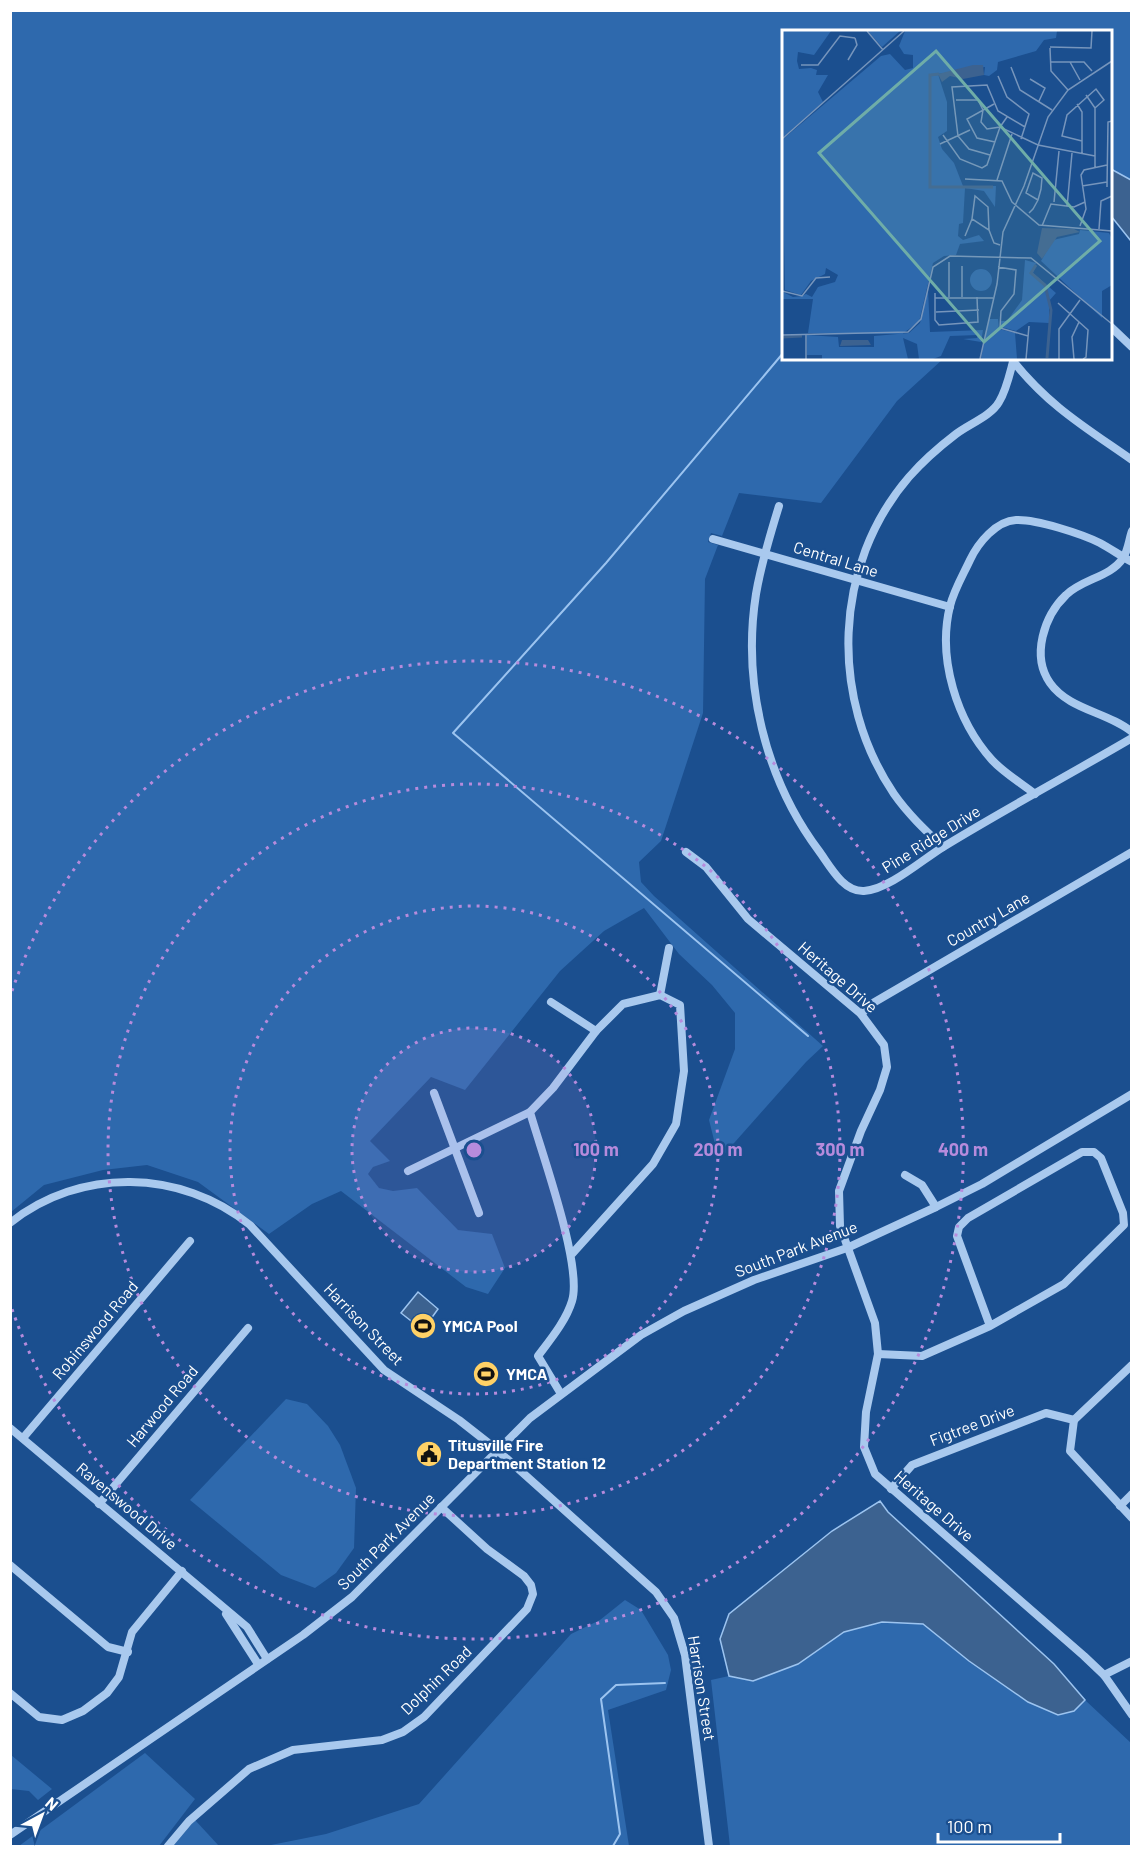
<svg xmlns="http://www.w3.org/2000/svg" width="1142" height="1857" font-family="Barlow,sans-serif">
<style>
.green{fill:#2e69ad}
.water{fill:#3c6290;stroke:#9cc4f0;stroke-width:1.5}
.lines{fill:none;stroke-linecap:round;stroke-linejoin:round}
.stream{stroke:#9cc4f0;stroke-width:2}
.minor{stroke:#a9c9ee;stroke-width:8}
.ring{fill:none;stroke:#b68bdc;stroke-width:3;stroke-dasharray:3 6}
.labels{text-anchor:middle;stroke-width:5;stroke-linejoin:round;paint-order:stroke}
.street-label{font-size:16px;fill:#fff;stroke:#1b4f8f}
.poi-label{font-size:16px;font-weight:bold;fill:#fff;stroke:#1b4f8f;text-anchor:start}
.inset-river{fill:none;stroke:#3c6290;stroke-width:3}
.inset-road{fill:none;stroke:#7695bc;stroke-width:1.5}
.view{fill:#6fada8;fill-opacity:0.15;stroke:#6fada8;stroke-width:3}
.inset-edge{fill:none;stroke:#fff;stroke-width:3}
.centre{fill:#b68bdc;stroke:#1b4f8f;stroke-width:3}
.ring-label{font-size:18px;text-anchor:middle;font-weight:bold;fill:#b68bdc;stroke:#1b4f8f;stroke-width:5;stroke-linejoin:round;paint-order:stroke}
</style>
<rect width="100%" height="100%" fill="#1b4f8f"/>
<g class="green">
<path d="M11 11H1131V180L1111 169 1110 32H784V358L943 359 897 401 821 503 739 493 722 536 711 533 708 542 718 545 705 579 703 713 661 841 639 862 641 882 654 896 823 1046 806 1062 719 1160 709 1120 735 1049V1013L712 985 679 954 644 908 604 931 560 971 465 1090 431 1077 370 1141 390 1161 373 1167 368 1174 379 1188 393 1191 417 1188 458 1230 492 1234 505 1268 488 1294 466 1287 341 1191 312 1204 269 1234 198 1182 147 1165 103 1170 44 1185 11 1212Z"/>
<path d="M286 1399 307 1404 328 1426 340 1445 356 1488 354 1548 336 1573 315 1588 281 1575 190 1500Z"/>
<path d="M625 1600 641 1610 668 1655 671 1670 666 1690 608 1710 629 1846H266L326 1834 419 1804 571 1634 600 1620Z"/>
<path d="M882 1622 923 1624 969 1661 1028 1702 1074 1711 1085 1700 1131 1743V1846H730L711 1680 729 1676 753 1681 798 1664 844 1632Z"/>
<path d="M145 1753 195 1799 159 1846H19Z"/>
<path d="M11 1755 52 1789 38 1800 29 1791 11 1789Z"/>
<path d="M195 1820 219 1846H173Z"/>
</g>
<g class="water">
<path d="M1111 169 1131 180V241L1111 216Z"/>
<path d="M418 1292 438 1309 428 1323 421 1317 415 1324 401 1313Z"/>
<path d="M880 1501 888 1512 1054 1664 1085 1700 1074 1711 1058 1715 1028 1702 969 1661 923 1624 882 1622 844 1632 798 1664 753 1681 729 1676 720 1639 729 1614 832 1531Z"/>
</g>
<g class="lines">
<g class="stream">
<path d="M784 352 606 563 453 733 808 1036"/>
<path d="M613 1846 620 1834 601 1699 616 1685 665 1683"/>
</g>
<g class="minor">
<path d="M1110 326 1132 347"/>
<path d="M1013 361C1050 407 1085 427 1132 460"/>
<path d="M779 506C770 535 761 564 756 594 742 683 765 779 819 851 830 866 843 892 864 891 888 890 922 860 943 847 1005 809 1069 775 1132 738"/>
<path d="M1132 531C1129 539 1128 551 1123 558 1111 577 1082 579 1066 595 1044 616 1031 656 1050 683 1069 710 1108 712 1132 732"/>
<path d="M713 539 950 607"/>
<path d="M1035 794C1021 783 1004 773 992 760 957 721 937 659 950 606 954 590 963 575 970 560 978 543 996 521 1016 520 1036 519 1082 534 1100 543 1111 549 1121 556 1132 562"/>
<path d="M943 847C925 830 908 814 894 794 829 698 833 565 909 477 923 461 939 447 956 434 969 424 991 416 999 402 1007 389 1010 372 1014 358"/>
<path d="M686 852 706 867 748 919 861 1014 884 1045 887 1067 880 1090 861 1131 839 1191 840 1226 875 1323 878 1354 866 1412 864 1447 875 1474 1084 1656 1104 1675 1132 1715"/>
<path d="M660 995 669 948"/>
<path d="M551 1002 596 1031"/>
<path d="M861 1014 873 1003 1132 852"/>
<path d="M434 1093 479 1213"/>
<path d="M408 1171 530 1112"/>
<path d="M905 1175 922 1185 936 1207"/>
<path d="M10 1223C80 1167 181 1169 250 1225L384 1370 459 1420 496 1449 656 1592 674 1618 685 1655 709 1846"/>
<path d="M878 1354 922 1356 990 1326 1064 1284 1124 1225 1123 1213 1101 1158 1094 1152H1082L968 1218 959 1227 957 1236 990 1326"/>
<path d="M561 1394 538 1356C550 1340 566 1321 572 1301 583 1266 541 1151 530 1112L553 1088 596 1031 623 1004 660 995 680 1005 684 1071 676 1124 653 1164 571 1255"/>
<path d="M1074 1420 1132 1365"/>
<path d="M10 1428 247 1627 267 1659"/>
<path d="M23 1438 190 1241"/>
<path d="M891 1489 912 1465 1046 1413 1074 1420 1070 1451 1132 1518"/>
<path d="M99 1504 248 1328"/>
<path d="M1120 1506 1132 1494"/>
<path d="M10 1565 108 1647 128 1652"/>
<path d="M226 1614 258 1664"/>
<path d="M1104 1675 1132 1661"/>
<path d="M10 1693 39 1717 62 1720 83 1711 107 1693 119 1677 132 1632 182 1571"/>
<path d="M10 1835 303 1635 352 1597 530 1418 641 1335 684 1311 754 1280 847 1248 936 1207 982 1184 1132 1094"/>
<path d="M168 1846 189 1821 249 1769 293 1750 382 1740 403 1732 424 1717 527 1609 533 1594 531 1585 524 1576 487 1549 441 1507"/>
</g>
</g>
<circle cx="474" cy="1150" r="122" fill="#b68bdc" fill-opacity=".12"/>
<g class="ring">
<circle cx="474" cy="1150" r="122"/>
<circle cx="474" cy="1150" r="244"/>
<circle cx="474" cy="1150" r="366"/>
<path d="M12 991A489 489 0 1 1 12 1309"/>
</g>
<defs>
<g id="stadium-disc" transform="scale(1.35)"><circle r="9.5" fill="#ffd166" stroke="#1b4f8f"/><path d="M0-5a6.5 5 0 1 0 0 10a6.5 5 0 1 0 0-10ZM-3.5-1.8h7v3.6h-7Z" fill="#111"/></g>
<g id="civic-disc" transform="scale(1.35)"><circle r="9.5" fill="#ffd166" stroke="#1b4f8f"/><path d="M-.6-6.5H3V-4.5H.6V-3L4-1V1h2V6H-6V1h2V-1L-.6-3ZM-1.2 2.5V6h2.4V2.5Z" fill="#111"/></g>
</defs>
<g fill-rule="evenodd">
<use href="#stadium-disc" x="423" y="1326"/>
<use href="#stadium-disc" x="486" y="1374"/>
<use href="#civic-disc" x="429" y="1454"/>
</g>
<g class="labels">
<g class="street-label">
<text transform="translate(836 559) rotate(17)" y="6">Central Lane</text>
<text transform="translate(931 839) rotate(-32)" y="6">Pine Ridge Drive</text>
<text transform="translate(988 919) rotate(-30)" y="6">Country Lane</text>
<text transform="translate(838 977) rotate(41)" y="6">Heritage Drive</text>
<text transform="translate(796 1249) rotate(-21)" y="6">South Park Avenue</text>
<text transform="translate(364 1324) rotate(46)" y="6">Harrison Street</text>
<text transform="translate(95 1330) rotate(-50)" y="6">Robinswood Road</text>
<text transform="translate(162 1406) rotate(-50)" y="6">Harwood Road</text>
<text transform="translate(972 1425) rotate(-21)" y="6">Figtree Drive</text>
<text transform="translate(127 1506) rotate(40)" y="6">Ravenswood Drive</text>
<text transform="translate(934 1506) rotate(41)" y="6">Heritage Drive</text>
<text transform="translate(386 1541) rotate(-45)" y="6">South Park Avenue</text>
<text transform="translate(436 1680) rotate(-44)" y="6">Dolphin Road</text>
<text transform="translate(702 1688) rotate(81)" y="6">Harrison Street</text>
</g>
<g class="poi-label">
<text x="442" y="1332">YMCA Pool</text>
<text x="506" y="1380">YMCA</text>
<text x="448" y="1451">Titusville Fire<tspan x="448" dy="18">Department Station 12</tspan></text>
</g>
</g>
<g transform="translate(782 30)">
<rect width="330" height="330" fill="#1b4f8f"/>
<path d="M0 1H49L32 25 16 22 15 31 17 39 29 38 35 40 34 45H46L36 62 41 72 0 108ZM86 1H118L100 17ZM123 1H275L274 8 262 10 254 21 216 32 215 40 207 46 202 45 203 37 156 44 165 72V101L156 107 160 119 172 133 181 156H214L213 177 202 161 183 158 181 193 177 194 176 206 181 210 197 205 202 211 178 214 174 225 162 226 151 233 137 292 120 304 26 303 31 269H0L1 262 11 267 20 266 24 264 30 267 36 257 53 252 56 245 44 238 43 244 29 251 19 265 3 260 0 110 99 26 108 24 123 40 131 38V25L122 24 117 16ZM298 200 327 203 330 209V255L320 261V288L259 231 271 210 297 204ZM243 230 254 233 251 243 274 263 267 271V293L247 292 234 301 219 297 218 291H225L240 270ZM188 250a11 11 0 1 1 22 0a11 11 0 1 1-22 0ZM146 260 148 302 201 300 199 312 181 309 195 308 196 305 168 306 159 326 151 329H137L135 314 121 308 126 329H40V325H25V305L56 307 57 317H92V306L127 303 138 293ZM207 289H216L217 299 233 303 235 329H199Z" fill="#2e69ad"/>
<path d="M191 35H201L202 45 181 49 168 46 160 52 156 44ZM260 198 292 199 298 202 275 207 260 229 255 223ZM60 310H86L89 315 58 316Z" fill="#3c6290"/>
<path class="inset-river" d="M157 44 148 45V157H211M254 235 249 243 263 255 269 280 265 328M0 307 20 306"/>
<path class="inset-road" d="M85 1 101 20M268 17 309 18 310 1M268 18 269 41 286 60M66 30 75 15 73 8M268 32H302L310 41M288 32 298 50M19 35H36L58 6 73 8M229 37 238 60 270 80M216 46 225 67 247 84 239 109M248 49 263 58 257 71M304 65 313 78V138M174 70H196L201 80M212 74 185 89 195 108 213 112M295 74 300 82V124M201 80 199 92 205 99 218 97 225 87M161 105 178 129 200 138 205 135 218 97 256 115 313 126M0 109 122 1M300 111 280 106 285 85 314 59 322 70 313 78M158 114 188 100M208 125 187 119 176 106 170 57 205 55 216 81 243 97M183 149 220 151 230 172 257 195 330 201M215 150 230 104M300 156 325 152M325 157 326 92 330 91M272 172 277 121M285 177 290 123M247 183 251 179 256 170 259 159 260 148 251 143 244 163 256 170M260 196 269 174 292 177 303 172M298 196 304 179 299 145 302 140 325 135M317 199 319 171 330 166M207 200 206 177 193 166 190 189 207 200 212 213 218 215M183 206 190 189M167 232V267M180 236V267M216 237 234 240 232 264 219 281 218 298 246 306M0 261 20 266 34 248 48 247M153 263V290L157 295 196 292 195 267M153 268H211M276 273 306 300 304 327 301 329M154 282 197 280M0 305 126 302 139 289 151 237 168 226 249 228 330 294M24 329V304M198 329 215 254 221 202 242 156 266 87 286 60 330 31M244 329 247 296M277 329V299L298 270M292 329 290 307 297 292"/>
<path class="view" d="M154 21 318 211 202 312 37 123Z"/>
<rect width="330" height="330" class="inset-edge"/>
</g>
<circle cx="474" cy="1150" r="9" class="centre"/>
<g class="ring-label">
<text x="596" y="1156">100 m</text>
<text x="718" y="1156">200 m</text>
<text x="840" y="1156">300 m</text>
<text x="963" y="1156">400 m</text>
</g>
<rect width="1142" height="1857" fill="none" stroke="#ffffff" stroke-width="24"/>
<g transform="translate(42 1815) rotate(41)" stroke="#1b4f8f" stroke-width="4.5" paint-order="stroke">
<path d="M0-4.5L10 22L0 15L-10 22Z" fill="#ffffff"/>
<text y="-9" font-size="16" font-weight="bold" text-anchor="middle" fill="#ffffff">N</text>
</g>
<path d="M938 1833v9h122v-9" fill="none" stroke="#ffffff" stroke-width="3"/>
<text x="947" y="1833" font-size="18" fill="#ffffff" stroke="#1b4f8f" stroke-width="4.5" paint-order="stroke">100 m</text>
</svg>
